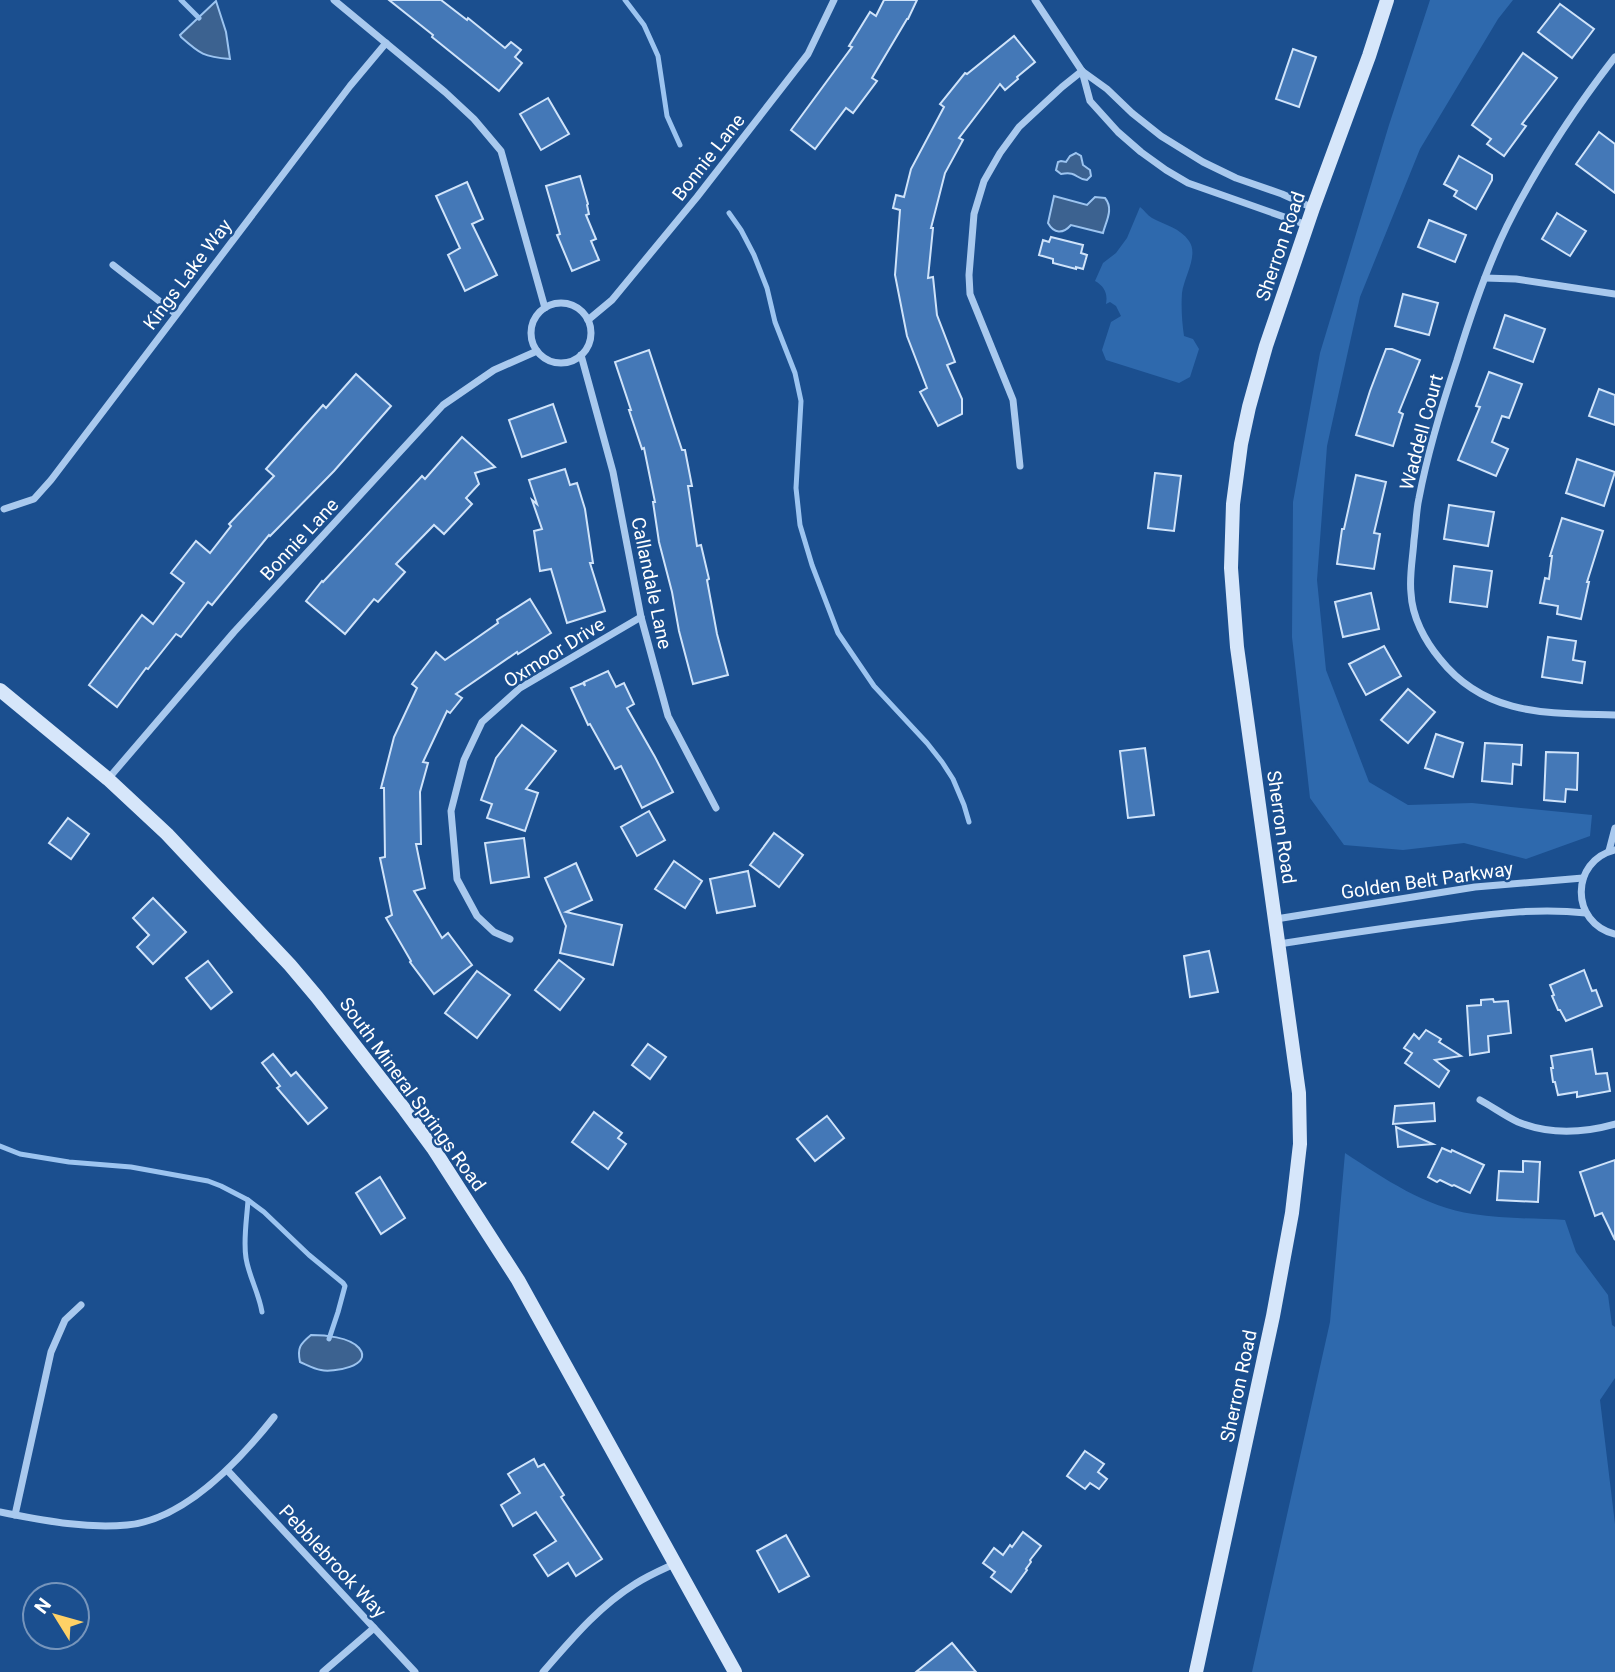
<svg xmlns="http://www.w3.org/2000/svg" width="1615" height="1672" font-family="Roboto,sans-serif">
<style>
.green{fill:#2e69ad}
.water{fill:#3c6290;stroke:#9cc4f0;stroke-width:2}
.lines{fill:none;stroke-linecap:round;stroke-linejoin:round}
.stream{stroke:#9cc4f0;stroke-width:5}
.building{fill:#4478b7;stroke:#cfe3fa;stroke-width:2}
.street{stroke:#a9c9ee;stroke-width:7}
.secondary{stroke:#d6e6fa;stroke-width:14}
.labels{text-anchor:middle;stroke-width:5;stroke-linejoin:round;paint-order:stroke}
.street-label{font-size:19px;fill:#fff;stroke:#1b4f8f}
</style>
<rect width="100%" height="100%" fill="#1b4f8f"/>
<g class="green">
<path d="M1430 0H1513L1498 19 1420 149 1360 297 1327 446 1317 580 1326 670 1369 782 1408 805 1472 803 1592 815 1590 836 1526 859 1464 843 1403 850 1344 845 1310 798 1292 637 1293 502 1320 353 1389 125Z"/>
<path d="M1140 207C1144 210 1147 215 1152 218 1165 225 1180 228 1189 241 1199 255 1184 277 1182 293 1181 307 1182 322 1184 336L1193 339 1199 349 1190 377 1179 383 1106 360 1102 350 1111 322 1121 316 1116 306 1110 302 1106 304C1108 293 1104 286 1095 281L1103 263 1116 253 1127 238Z"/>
<path d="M1345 1153C1385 1179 1425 1207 1473 1214 1503 1219 1535 1218 1565 1220L1576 1252 1608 1295 1612 1325 1615 1327V1378L1600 1400 1615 1524V1672H1252L1330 1322Z"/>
</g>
<g class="water">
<path d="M216 1 226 32 230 59C204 57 200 54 181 37L180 35Z"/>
<path d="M1076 153 1081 156 1083 165 1090 170 1091 176 1087 180C1075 179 1078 171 1061 174L1056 170 1058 162 1061 161 1066 162 1070 156Z"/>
<path d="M1054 196 1087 205 1095 197 1105 198C1114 209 1106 221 1103 233L1071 225C1063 234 1054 234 1048 223Z"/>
<path d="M311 1335C324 1335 350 1337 359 1348 374 1366 332 1373 321 1370 314 1369 307 1365 300 1362 297 1348 300 1344 311 1335Z"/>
</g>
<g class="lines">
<g class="stream">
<path d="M181 0 199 18"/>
<path d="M625 0 644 25 658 56 667 116 680 145"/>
<path d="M729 213 741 230 754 255 767 288 775 322 795 373 801 401 796 488 800 525 812 565 838 633 874 686 927 743 942 762 953 779 964 805 969 822"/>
<path d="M0 1146 20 1154 69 1162 131 1167 208 1181 221 1186 248 1200 264 1212 309 1255 343 1283 345 1286 338 1312 329 1339"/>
<path d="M248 1200C247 1218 243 1240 246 1258 249 1277 259 1293 262 1312"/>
</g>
</g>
<g class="building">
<path d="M389 0H441L467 20 468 18 505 48 511 42 521 50 515 57 522 63 499 91 432 37 433 35Z"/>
<path d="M884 0H917L908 19H907L872 78 877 81 853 113 846 108 815 149 791 130 852 47 849 46 870 12 876 16Z"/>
<path d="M1560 4 1594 29 1572 58 1538 32Z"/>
<path d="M1014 36 1035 62 1017 77 1018 79 1005 90 1000 84 959 138 963 140 945 173 931 228H933L928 278 933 277 937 315 955 362 947 365 962 399V414L938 426 920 392 927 388 907 336 895 275 900 210 893 208 896 195 904 197 911 169 944 107 940 104 965 73 967 74Z"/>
<path d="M1293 49 1316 57 1299 107 1276 99Z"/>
<path d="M1523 53 1557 78 1522 124 1526 126 1504 156 1487 144 1491 139 1472 125Z"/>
<path d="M548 98 569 134 541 150 520 114Z"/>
<path d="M1599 132 1615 144V193L1576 164Z"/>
<path d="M1459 156 1492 175V180L1476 209 1454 196 1457 191 1444 184Z"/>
<path d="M580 176 588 204 587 205 589 214 586 215 596 239 591 241 599 260 572 271 557 235 560 234 546 186Z"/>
<path d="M467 182 483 219 472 224 497 275 465 291 448 255 460 248 436 196Z"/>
<path d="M1557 213 1586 231 1570 256 1542 239Z"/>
<path d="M1429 220 1466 235 1455 262 1418 247Z"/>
<path d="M1051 237 1083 245 1081 253 1087 255 1083 269 1076 267V269L1053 263V259L1039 255 1043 240 1049 242Z"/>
<path d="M1403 294 1438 303 1429 335 1395 326Z"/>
<path d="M1505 315 1545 329 1533 362 1494 348Z"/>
<path d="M1386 349H1392L1420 360 1399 412 1403 414 1393 446 1356 435 1370 391Z"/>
<path d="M649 350 682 450H685L692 486H688L697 546 701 545 709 579 707 580 717 634 728 675 693 684 679 631 672 592 659 542 653 502H655L644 448 642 449 629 410H631L615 362Z"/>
<path d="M1489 372 1522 384 1509 418 1502 416 1492 442 1508 449 1496 476 1458 460 1480 407 1476 406Z"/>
<path d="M356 374 391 406 334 471 270 536 269 535 212 605 208 602 181 637 176 634 148 669 146 668 117 707 89 685 142 615 153 624 184 583 171 573 196 541 210 553 231 526 229 524 274 476 266 469 323 405 326 408Z"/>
<path d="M1599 389 1615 395V425L1589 416Z"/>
<path d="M553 404 566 442 522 457 509 420Z"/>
<path d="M462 437 495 467 475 473 479 484 466 498 472 504 444 534 434 525 396 564 405 572 378 602 374 599 345 634 306 601 322 581 323 582 422 476 425 479Z"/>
<path d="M1577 459 1615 472 1604 506 1566 493Z"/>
<path d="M565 469 570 485 577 483 585 509 593 563H590L605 611 567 623 551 569 540 571 534 531 542 529 532 500 537 504 529 480Z"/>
<path d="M1155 473 1181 476 1174 531 1148 528Z"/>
<path d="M1356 475 1386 482 1374 533 1380 534 1374 569 1337 564 1342 529H1344Z"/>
<path d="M1449 505 1494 512 1488 546 1444 539Z"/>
<path d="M1562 518 1603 531 1587 582H1589L1581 619 1557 614 1558 606 1540 603 1545 578 1549 579 1552 556H1550Z"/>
<path d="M1454 566 1492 571 1487 607 1450 602Z"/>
<path d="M1371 593 1379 629 1343 637 1335 602Z"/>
<path d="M530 599 551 633 518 654 517 652 456 694 462 698 450 713 447 711 423 762 428 763 420 792 421 844H416L425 888 414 891 442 938 448 933 472 965 434 994 410 962 411 961 386 918 392 915 380 858 385 857 384 788H381L394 737 417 688 412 684 436 652 445 660 498 623 497 620Z"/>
<path d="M1548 637 1576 641 1573 660 1585 662 1582 683 1542 677Z"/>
<path d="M1384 646 1401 676 1366 695 1349 664Z"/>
<path d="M608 671 616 687 624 683 634 704 627 708 655 757 673 792 642 808 621 766 615 769 590 724 588 725 571 688 583 683 585 686 584 682Z"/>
<path d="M1408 689 1435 712 1408 743 1381 720Z"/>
<path d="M522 725 556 751 526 789 538 793 525 831 487 818 492 804 481 800 496 758Z"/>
<path d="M1436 734 1463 743 1453 777 1425 768Z"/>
<path d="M1485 743 1522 745 1521 765 1513 764 1512 784 1482 781Z"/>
<path d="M1145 748 1154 815 1128 818 1120 751Z"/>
<path d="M1546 752 1578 753 1577 790 1566 789 1565 802 1544 800Z"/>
<path d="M649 811 665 840 637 856 621 827Z"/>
<path d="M68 818 89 834 71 859 49 843Z"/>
<path d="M774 833 803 855 779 887 750 865Z"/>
<path d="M524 838 529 877 491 883 485 843Z"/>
<path d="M674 861 702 881 685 908 655 889Z"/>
<path d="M576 863 592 900 566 912 622 925 613 965 560 953 566 926 545 878Z"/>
<path d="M748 871 755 906 717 913 710 879Z"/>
<path d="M153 898 186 932 153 964 137 947 149 935 133 918Z"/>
<path d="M1209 951 1218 992 1190 997 1184 956Z"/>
<path d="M559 960 584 979 560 1010 535 990Z"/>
<path d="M208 961 232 992 211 1009 186 978Z"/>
<path d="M1584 970 1592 991 1596 990 1602 1006 1566 1021 1560 1010H1558L1552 996 1554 995 1550 985Z"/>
<path d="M477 971 510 995 477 1038 445 1013Z"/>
<path d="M1493 999 1494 1002 1508 1001 1511 1033 1488 1036 1489 1052 1470 1055 1467 1006 1481 1005V1000Z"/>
<path d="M1426 1030 1441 1039 1439 1042 1461 1056 1435 1060 1449 1071 1439 1087 1405 1063 1412 1053 1404 1048 1414 1034 1419 1039Z"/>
<path d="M648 1044 666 1057 650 1079 632 1065Z"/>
<path d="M1592 1049 1596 1074 1607 1073 1610 1091 1577 1097V1092L1558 1095 1555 1082H1553L1551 1068H1553L1551 1056Z"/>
<path d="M273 1054 291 1076 296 1072 327 1108 308 1124 277 1088 280 1086 262 1063Z"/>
<path d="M1434 1103 1435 1121 1393 1124 1395 1106Z"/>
<path d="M594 1112 622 1133 618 1138 626 1144 608 1169 572 1142Z"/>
<path d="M827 1116 844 1138 815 1161 797 1139Z"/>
<path d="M1396 1127 1433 1144 1398 1147Z"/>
<path d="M1442 1148 1451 1152 1452 1150 1484 1165 1470 1193 1454 1185 1452 1186 1440 1180 1437 1182 1428 1177Z"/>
<path d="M1615 1160V1240L1602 1213 1595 1216 1580 1172Z"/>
<path d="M1523 1161 1540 1162 1538 1202 1497 1200 1499 1171 1523 1172Z"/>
<path d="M380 1177 405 1218 381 1234 356 1193Z"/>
<path d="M1085 1451 1104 1464 1098 1472 1107 1479 1099 1489 1090 1483 1085 1489 1067 1476Z"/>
<path d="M534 1459 538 1467 544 1464 564 1495 561 1497 602 1559 576 1576 568 1563 548 1576 534 1555 556 1541 536 1512 513 1526 501 1505 520 1493 508 1474Z"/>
<path d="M1023 1532 1041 1546 1030 1560 1031 1562 1026 1569 1027 1570 1011 1592 991 1577 995 1572 983 1563 994 1548 1003 1555 1010 1545 1012 1547Z"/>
<path d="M786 1535 809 1576 779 1592 757 1551Z"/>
<path d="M952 1643 976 1672H916Z"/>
</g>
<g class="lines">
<g class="street">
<path d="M334 0 445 92 474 119 501 151 545 308"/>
<path d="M1035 0 1082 71 1090 101 1118 132 1141 152 1166 170 1188 183 1307 225"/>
<path d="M1615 57C1574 110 1537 166 1507 226 1486 269 1471 314 1457 360 1442 405 1428 451 1419 498 1416 511 1416 526 1414 540 1413 557 1409 576 1411 593 1412 617 1425 641 1440 659 1486 717 1549 713 1615 715"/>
<path d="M1082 71 1107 89 1132 113 1161 136 1203 162 1236 178 1282 194 1313 208"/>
<path d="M113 265 176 314"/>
<path d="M1485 278 1516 279 1615 294"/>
<circle cx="561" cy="333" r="30"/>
<path d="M588 320 612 300 697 197 808 54 834 0"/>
<path d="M581 355 613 472 641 617 668 716 716 808"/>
<path d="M1020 466 1013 400 970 294 969 275 974 214 984 181 1000 153 1019 127 1062 87 1082 71"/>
<path d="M4 509 34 499 51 480 350 86 386 43"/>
<path d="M108 779 234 632 443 405 494 370 537 351"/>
<path d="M1615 850C1570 861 1570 923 1615 934"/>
<path d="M1609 851 1615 828"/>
<path d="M1276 919 1475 887 1583 878"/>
<path d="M510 939 494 932 477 916 457 879 451 811 464 760 482 722 520 688 641 617"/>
<path d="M1279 944C1337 935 1395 926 1453 919 1499 913 1540 908 1586 913"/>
<path d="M1480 1100C1493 1107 1505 1116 1518 1122 1550 1135 1583 1133 1615 1124"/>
<path d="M228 1471 415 1672"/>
<path d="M0 1512C42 1520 84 1529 127 1525 185 1520 240 1460 274 1417"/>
<path d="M15 1515 51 1352 65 1320 81 1305"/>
<path d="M323 1672 374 1628"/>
<path d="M543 1672C571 1640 598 1607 635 1584 647 1576 661 1570 674 1564"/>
</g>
<g class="secondary">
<path d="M0 690 108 779 167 834 290 965 317 997 405 1110 433 1148 518 1280 735 1672"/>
<path d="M1196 1672 1273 1316 1292 1213 1300 1144 1299 1093 1237 647 1231 568 1233 504 1241 444 1249 407 1266 346 1313 208 1369 56 1387 0"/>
</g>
</g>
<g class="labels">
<g class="street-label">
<text transform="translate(708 157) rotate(-52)" y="7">Bonnie Lane</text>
<text transform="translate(1280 246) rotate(-71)" y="7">Sherron Road</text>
<text transform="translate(187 274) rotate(-53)" y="7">Kings Lake Way</text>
<text transform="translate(1421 432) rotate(-75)" y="7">Waddell Court</text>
<text transform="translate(299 539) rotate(-47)" y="7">Bonnie Lane</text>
<text transform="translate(652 583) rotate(78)" y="7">Callandale Lane</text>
<text transform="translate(554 652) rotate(-32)" y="7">Oxmoor Drive</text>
<text transform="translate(1282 827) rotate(82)" y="7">Sherron Road</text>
<text transform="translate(1427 880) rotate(-8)" y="7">Golden Belt Parkway</text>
<text transform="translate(413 1094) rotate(54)" y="7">South Mineral Springs Road</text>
<text transform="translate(1238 1386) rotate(-78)" y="7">Sherron Road</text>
<text transform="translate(333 1561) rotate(47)" y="7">Pebblebrook Way</text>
</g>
</g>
<g transform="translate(56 1616) rotate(307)"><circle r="33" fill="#1b4f8f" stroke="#7695bc" stroke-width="2"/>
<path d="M0-5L12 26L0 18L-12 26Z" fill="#ffd166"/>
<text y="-10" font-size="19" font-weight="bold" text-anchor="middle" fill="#ffffff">N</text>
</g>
</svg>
